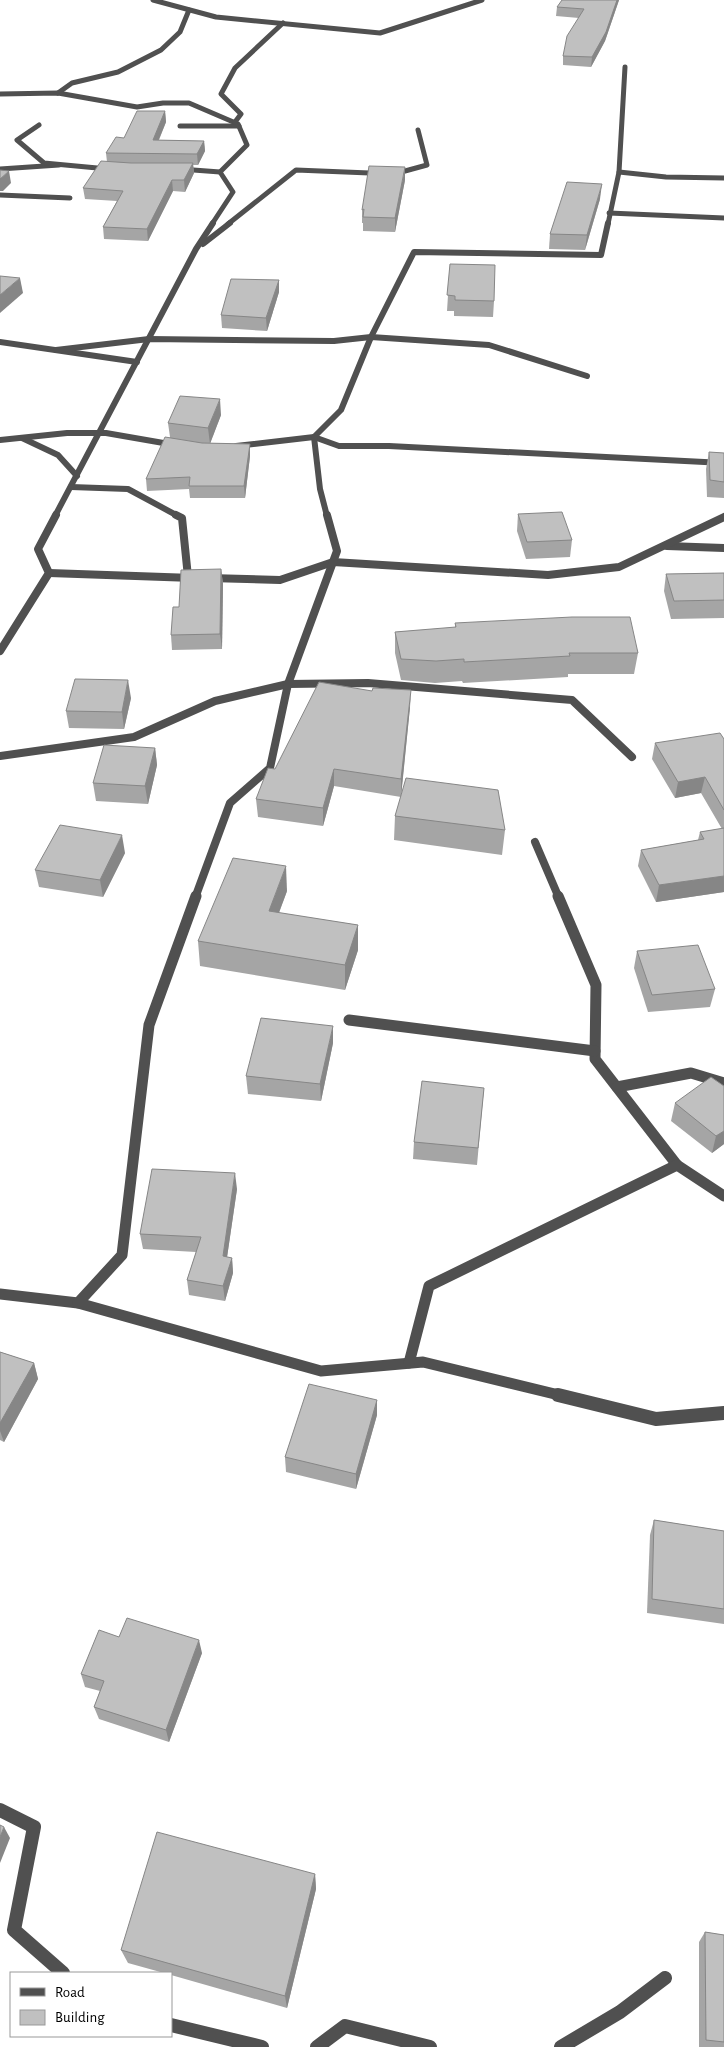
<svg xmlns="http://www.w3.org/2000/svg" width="724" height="2047" font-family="'Alegreya Sans',sans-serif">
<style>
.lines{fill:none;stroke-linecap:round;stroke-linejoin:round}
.lane{stroke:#505050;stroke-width:5}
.street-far4{stroke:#505050;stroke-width:5}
.street-far3{stroke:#505050;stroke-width:6}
.street-far2{stroke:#505050;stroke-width:8}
.street-far1{stroke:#505050;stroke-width:11}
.street{stroke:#505050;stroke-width:14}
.wall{fill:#a5a5a5}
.shaded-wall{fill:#868686}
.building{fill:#c0c0c0;stroke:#868686}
</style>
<rect width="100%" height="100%" fill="#fff"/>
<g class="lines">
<g class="lane">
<path d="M180 126H239"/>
<path d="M0 169 59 165"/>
<path d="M0 195 70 198"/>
</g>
<g class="street-far4">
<path d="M153 0 216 17 380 33 482 0"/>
<path d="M58 93 72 83 118 72 161 50 180 32 189 10"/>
<path d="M0 94 58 93 137 107 163 103H189L238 124 247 145 220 172 233 192 212 224"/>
<path d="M235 122 241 114 221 94 235 68 283 23"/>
<path d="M39 125 17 140 44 163 108 169"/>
<path d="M180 169 220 172"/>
<path d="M619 172 666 177 724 178"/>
<path d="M609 213 724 218"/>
<path d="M228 224 296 170 394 174 427 165 418 130"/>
<path d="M608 224 619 172 625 67"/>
</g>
<g class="street-far3">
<path d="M203 244 230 223"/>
<path d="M0 342 137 362"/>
<path d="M56 350 149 339 334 341 371 337 489 345 587 376"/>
<path d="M22 438 58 455 77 476"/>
<path d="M0 440 67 433H106L175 445"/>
<path d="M236 446 314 437 339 446H389L724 463"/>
<path d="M71 487 128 489 178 516"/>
<path d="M55 516 196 249 213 223"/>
<path d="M327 516 320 489 314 437 341 410 371 337 414 252 601 255 608 223"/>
</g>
<g class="street-far2">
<path d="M176 515 182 518 188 577"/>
<path d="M667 546 724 548"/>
<path d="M49 573 193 578"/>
<path d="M209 578 280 580 333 562 548 575 619 567 724 517"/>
<path d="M0 651 49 573 38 549 56 515"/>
<path d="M0 756 134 737 215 701 288 684 368 683 572 700 632 757"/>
<path d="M535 842 559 898"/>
<path d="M195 898 230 803 270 768 288 684 337 551 327 515"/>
</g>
<g class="street-far1">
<path d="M558 896 596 985 595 1059 677 1165 724 1196"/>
<path d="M349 1020 595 1051"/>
<path d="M617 1087 691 1073 724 1083"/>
<path d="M0 1294 78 1303 321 1371 423 1362 563 1396"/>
<path d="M78 1303 122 1255 149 1025 196 896"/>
<path d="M409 1363 429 1286 677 1165"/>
</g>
<g class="street">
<path d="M558 1395 656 1419 724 1413"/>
<path d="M0 1810 34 1827 14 1930 63 1973"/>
<path d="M171 2025 262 2047"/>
<path d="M317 2047 345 2026 430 2047"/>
<path d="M561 2047 620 2012 665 1978"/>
</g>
</g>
<g class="wall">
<path d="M619 0 605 41 591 67 563 65V56L579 18 556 16 557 7Z"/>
<path d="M165 111 166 122 159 140 204 141 205 151 198 165H193L194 173 185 192 173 191 148 241 104 239 103 227 117 201 85 199 83 188 107 162 106 153 124 138Z"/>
<path d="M405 180 395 232 363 231V223H362V210Z"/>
<path d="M600 199 585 250 549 249 550 234Z"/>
<path d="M450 264 494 301 493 317 454 316V311H447Z"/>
<path d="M279 280V292L267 331 222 328 221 315Z"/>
<path d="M221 415 210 443 250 444V456L245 498H190L189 489 147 491 146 479 170 437 168 423Z"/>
<path d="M709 452 724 453V498L707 497 706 469Z"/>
<path d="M518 514 572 540 570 557 526 559 517 531Z"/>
<path d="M221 569 223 584 222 649 172 650 171 635 179 607Z"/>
<path d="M724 573V618L671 619 664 591 666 574Z"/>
<path d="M455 623 638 653 634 674H568V677L463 683 462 681 435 683 401 680 395 653V632L455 628Z"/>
<path d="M131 698 124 729 69 728 66 711Z"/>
<path d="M410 707 401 795 505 830 502 855 394 840 395 816 401 797 334 786 323 826 258 817 256 799 275 769Z"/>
<path d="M724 739V892L656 902 638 866 641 850 698 840 700 832 722 829 701 793 675 798 652 759 655 743Z"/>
<path d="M155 748 157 765 148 804 96 801 93 783Z"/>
<path d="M125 853 103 897 39 887 35 870Z"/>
<path d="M287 891 279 913 358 925V950L345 990 200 966 198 941Z"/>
<path d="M637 951 715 989 710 1007 648 1012 634 968Z"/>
<path d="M333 1043 321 1101 248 1094 246 1076Z"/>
<path d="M724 1086V1144L712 1153 671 1121 675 1103Z"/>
<path d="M484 1088 477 1165 413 1159 414 1142Z"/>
<path d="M237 1189 227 1257 232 1258 233 1273 225 1301 189 1295 187 1280 196 1252 143 1249 140 1234Z"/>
<path d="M0 1352 34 1363 38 1379 4 1442 0 1440Z"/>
<path d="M377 1400V1415L356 1489 286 1472 285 1457Z"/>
<path d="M654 1520 724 1531V1624L647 1613 650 1535Z"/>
<path d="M119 1637 202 1653 169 1742 99 1719 94 1707 100 1691 85 1687 81 1674Z"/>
<path d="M315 1874 316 1889 287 2008 171 1975V1973H164L128 1963 121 1950Z"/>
<path d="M705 1932 724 1935V2047H699V1942Z"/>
</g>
<g class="shaded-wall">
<path d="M617 0H619L605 41 591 67 592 57Z"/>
<path d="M165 111 166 122 154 151 153 140Z"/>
<path d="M204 141 205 151 198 165 197 154Z"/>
<path d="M193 163 194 173 185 192 184 180Z"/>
<path d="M405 167V180L395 232V218Z"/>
<path d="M9 171 11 183 3 191H0V179Z"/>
<path d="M172 180 173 191 148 241 147 229Z"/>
<path d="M602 184 600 199 585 250 587 235Z"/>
<path d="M20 278 23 293 0 313V295Z"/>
<path d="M279 280V292L267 331 266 318Z"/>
<path d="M220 399 221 415 210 444 208 428Z"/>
<path d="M250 444V456L245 498 244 486Z"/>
<path d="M221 569 223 584 222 649 220 634Z"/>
<path d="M128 680 131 698 124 729 122 712Z"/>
<path d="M411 690 410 707 401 797V779Z"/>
<path d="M155 748 157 765 148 804 145 786Z"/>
<path d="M334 769V786L323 826V808Z"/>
<path d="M705 777 701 793 675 798 678 782Z"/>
<path d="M122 835 125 853 103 897 100 880Z"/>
<path d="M286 866 287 891 270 936 269 911Z"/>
<path d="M724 876V892L656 902 659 885Z"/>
<path d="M358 925V950L345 990V965Z"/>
<path d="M333 1026V1043L321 1101 320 1084Z"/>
<path d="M724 1131V1144L712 1153 716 1136Z"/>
<path d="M235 1173 237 1189 225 1271 223 1256Z"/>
<path d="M232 1258 233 1273 225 1301 223 1286Z"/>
<path d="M34 1363 38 1379 4 1442 0 1431V1423Z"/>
<path d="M377 1400V1415L356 1489V1474Z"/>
<path d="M199 1640 202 1653 169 1742 166 1730Z"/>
<path d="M4 1827 10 1838 0 1863V1837Z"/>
<path d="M315 1874 316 1889 287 2008 285 1996Z"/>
</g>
<g class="building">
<path d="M562 0H617L606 32 592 57 563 56 567 36 584 9 557 7Z"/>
<path d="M137 111H165L153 140 204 141 197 154 106 153 116 137 124 138Z"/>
<path d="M101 161 131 163H193L184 180H172L147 229 103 227 123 191 83 188Z"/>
<path d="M369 166 405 167 395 218 363 217 364 209 362 210Z"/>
<path d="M0 170 9 171 0 179Z"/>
<path d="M567 182 602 184 587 235 550 234Z"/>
<path d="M450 264 495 265 494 301 455 300V296L447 295Z"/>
<path d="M0 276 20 278 0 295Z"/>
<path d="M231 279 279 280 266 318 221 315Z"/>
<path d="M180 396 220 399 208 428 168 423Z"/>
<path d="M165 437 202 443 250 444 244 486H189L190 477 146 479Z"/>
<path d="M709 452 724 453V482L710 480Z"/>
<path d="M562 512 572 540 527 542 518 514Z"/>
<path d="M221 569 220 634 171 635 173 607H179L181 570Z"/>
<path d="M724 573V600L674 601 666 574Z"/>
<path d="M572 617H630L638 653H569L570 656 464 662V659L436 661 401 659 395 632 456 627 455 623Z"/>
<path d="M75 679 128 680 122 712 66 711Z"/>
<path d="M319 682 372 691 373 688 411 690 401 779 334 769 323 808 256 799 268 768 275 769Z"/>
<path d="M720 733 724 739V810L705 777 678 782 655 743Z"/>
<path d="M104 745 155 748 145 786 93 783Z"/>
<path d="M406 778 498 790 505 830 395 816Z"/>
<path d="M60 825 122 835 100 880 35 870Z"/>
<path d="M724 828V876L659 885 641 850 704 839 700 832Z"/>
<path d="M233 858 286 866 269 911 358 925 345 965 198 941Z"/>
<path d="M698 945 715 989 652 995 637 951Z"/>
<path d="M261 1018 333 1026 320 1084 246 1076Z"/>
<path d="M711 1077 724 1086V1131L716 1136 675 1103Z"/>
<path d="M422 1081 484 1088 478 1148 414 1142Z"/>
<path d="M152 1169 235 1173 223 1256 232 1258 223 1286 187 1280 201 1237 140 1234Z"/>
<path d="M0 1352 34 1363 0 1423Z"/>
<path d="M309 1384 377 1400 356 1474 285 1457Z"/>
<path d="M654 1520 724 1531V1609L652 1599Z"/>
<path d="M127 1618 199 1640 166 1730 94 1707 104 1681 81 1674 99 1630 119 1637Z"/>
<path d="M0 1825 4 1827 0 1837Z"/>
<path d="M157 1832 315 1874 285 1996 121 1950Z"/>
<path d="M705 1932 724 1935V2042L706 2040Z"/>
</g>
<rect x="10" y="1972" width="162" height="65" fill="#ffffff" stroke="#999999"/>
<rect x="20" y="1988" width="25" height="8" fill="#505050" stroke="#999999"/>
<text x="55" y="1997" font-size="15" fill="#000000">Road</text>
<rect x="20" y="2010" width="25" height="15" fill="#c0c0c0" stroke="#999999"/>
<text x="55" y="2022" font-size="15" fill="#000000">Building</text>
</svg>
